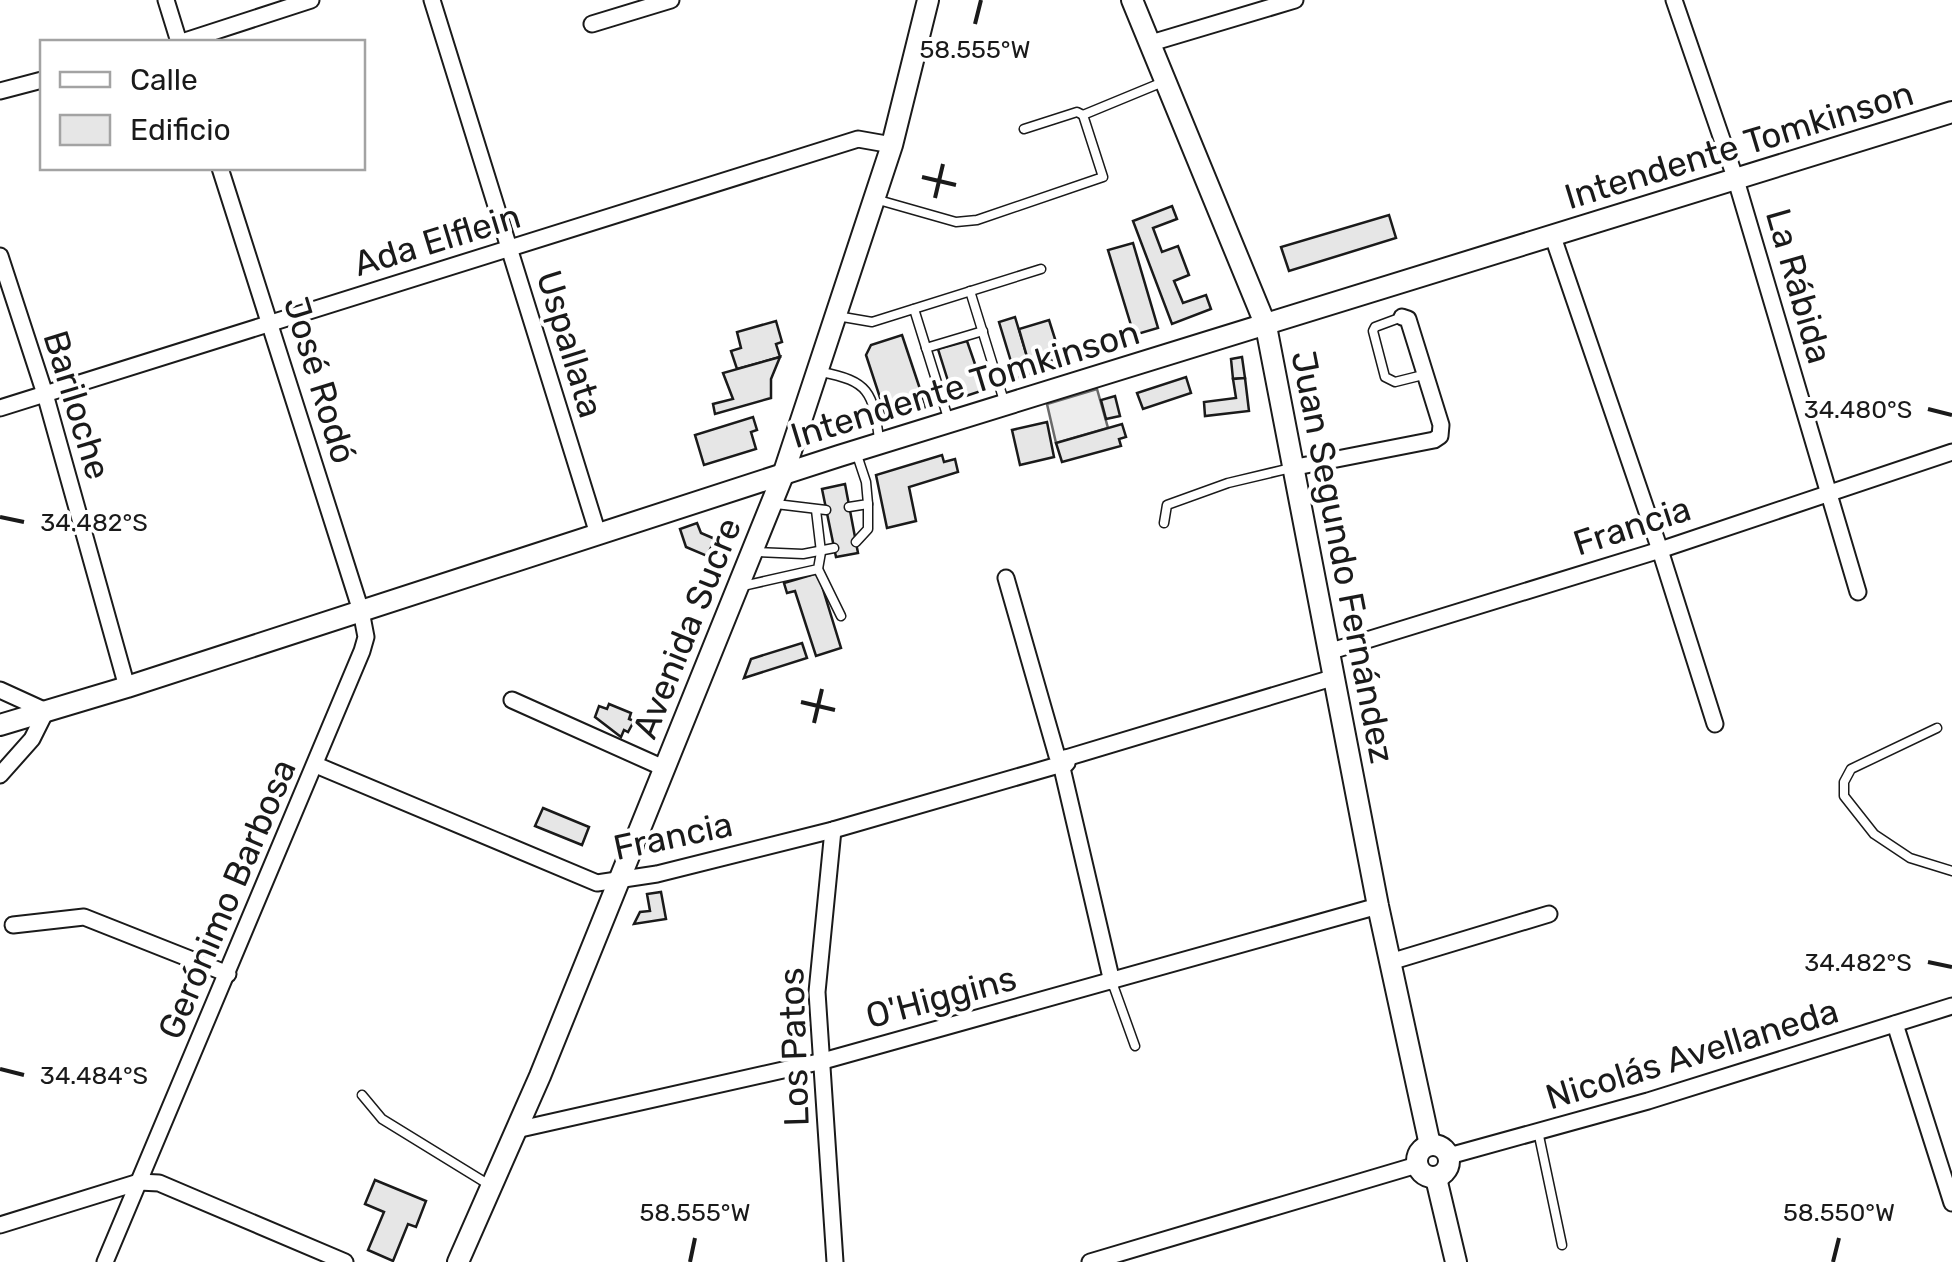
<svg xmlns="http://www.w3.org/2000/svg" width="1952" height="1262" font-family="Rubik,sans-serif">
<style>
.built{fill:#ededed;stroke:#6a6a6a;stroke-width:2.5}
.building{fill:#e6e6e6;stroke:#1a1a1a;stroke-width:2.5}
.lines{fill:none;stroke-linecap:round;stroke-linejoin:round}
.lane-casing{stroke:#1a1a1a;stroke-width:11}
.street-casing{stroke:#1a1a1a;stroke-width:19}
.secondary-casing{stroke:#1a1a1a;stroke-width:24}
.lane{stroke:#fff;stroke-width:8}
.street{stroke:#fff;stroke-width:15}
.secondary{stroke:#fff;stroke-width:20}
.ticks{fill:none;stroke:#1a1a1a;stroke-width:4}
.labels{text-anchor:middle;stroke-width:8;stroke-linejoin:round;paint-order:stroke}
.street-label{font-size:35px;fill:#1a1a1a;stroke:#fff}
.ticks-label{font-size:25px;text-anchor:middle;fill:#1a1a1a;stroke:#fff;stroke-width:8;stroke-linejoin:round;paint-order:stroke}
</style>
<rect width="100%" height="100%" fill="#fff"/>
<path class="built" d="M1097 389 1108 428 1056 443 1047 404Z"/>
<g class="building">
<path d="M1172 206 1177 219 1153 228 1162 252 1178 246 1189 275 1174 281 1183 303 1206 295 1211 309 1172 324 1133 221Z"/>
<path d="M1389 215 1396 238 1289 271 1281 247Z"/>
<path d="M1133 243 1158 328 1134 335 1108 250Z"/>
<path d="M1015 317 1032 373 1016 378 999 322Z"/>
<path d="M1049 320 1061 358 1030 367 1019 329Z"/>
<path d="M776 321 782 342 776 344 780 357 737 369 731 351 741 348 737 332Z"/>
<path d="M902 335 926 407 887 419 866 355 871 345Z"/>
<path d="M967 341 984 390 954 400 938 349Z"/>
<path d="M780 357 771 379V398L715 414 713 404 733 399 723 373Z"/>
<path d="M1242 357 1245 378 1233 379 1231 359Z"/>
<path d="M1186 377 1191 393 1143 409 1137 393Z"/>
<path d="M1245 378 1249 411 1205 416 1204 402 1236 398 1233 379Z"/>
<path d="M1115 396 1120 416 1106 419 1101 400Z"/>
<path d="M753 417 757 430 751 432 756 449 704 465 695 435Z"/>
<path d="M1047 422 1054 457 1020 465 1012 430Z"/>
<path d="M1122 424 1126 437 1119 439 1121 446 1062 462 1056 443Z"/>
<path d="M942 455 944 462 955 459 958 472 909 487 916 521 887 528 876 475Z"/>
<path d="M845 484 858 553 836 557 822 489Z"/>
<path d="M697 523 701 533 715 539 707 556 686 547 680 529Z"/>
<path d="M818 573 841 648 816 656 795 591 787 593 784 583Z"/>
<path d="M802 643 807 658 744 678 751 659Z"/>
<path d="M609 704 631 713 629 719 634 721 628 732 624 730 621 737 595 717 599 706 607 709Z"/>
<path d="M543 808 589 827 582 845 535 826Z"/>
<path d="M661 892 666 919 634 924 640 912 650 911 647 894Z"/>
<path d="M375 1180 426 1201 416 1227 408 1224 393 1261 368 1250 384 1212 365 1204Z"/>
</g>
<g class="lines">
<g class="lane-casing">
<g id="lane">
<path d="M1024 129 1077 112 1083 115"/>
<path d="M875 199 956 222 977 220 1103 177 1083 115 1163 82"/>
<path d="M970 291 1004 401"/>
<path d="M914 309 948 418"/>
<path d="M837 316 872 322 1041 269"/>
<path d="M1402 317 1375 327 1373 331 1385 377 1395 382 1423 375"/>
<path d="M926 348 983 331"/>
<path d="M821 372C869 381 873 392 879 439"/>
<path d="M776 504 826 510"/>
<path d="M849 507 868 504 866 482 857 455"/>
<path d="M1164 523 1167 505 1228 483 1291 468"/>
<path d="M856 542 868 529V504"/>
<path d="M757 552 803 554 834 548"/>
<path d="M818 569 841 616"/>
<path d="M743 586 818 569 821 552 816 510"/>
<path d="M1937 728 1851 769 1844 782V796L1874 834 1910 858 1952 871"/>
<path d="M1112 982 1135 1046"/>
<path d="M362 1095 382 1119 491 1186"/>
<path d="M1538 1131 1562 1245"/>
</g>
</g>
<g class="street-casing">
<g id="street">
<path d="M166 0 179 42"/>
<path d="M432 0 598 534"/>
<path d="M1674 0 1736 180 1858 592"/>
<path d="M592 24 671 0"/>
<path d="M182 42 311 0"/>
<path d="M1151 43 1295 0"/>
<path d="M0 91 42 80"/>
<path d="M1553 237 1660 550 1715 724"/>
<path d="M0 256 45 394 127 687"/>
<path d="M0 408 858 139 892 145"/>
<path d="M1291 468 1434 440 1440 436 1441 425 1408 319 1402 317"/>
<path d="M1006 578 1057 756"/>
<path d="M1328 652 1660 550 1952 452"/>
<path d="M0 690 46 711 32 739 0 775"/>
<path d="M512 700 666 769"/>
<path d="M1065 758 1067 763 1062 768 1112 982"/>
<path d="M1066 758 1332 678"/>
<path d="M316 765 597 883 657 874 833 830 1055 766"/>
<path d="M833 830 817 992 835 1262"/>
<path d="M13 925 84 917 228 974"/>
<path d="M1390 962 1549 914"/>
<path d="M1895 1024 1952 1203"/>
<path d="M516 1130 823 1061 1378 906"/>
<path d="M1449 1156 1648 1101 1952 1006"/>
<path d="M0 1225 139 1182 159 1183 345 1262"/>
<path d="M105 1262 362 651 366 637 361 611 220 168"/>
<path d="M1090 1262 1417 1165"/>
</g>
</g>
<g class="secondary-casing">
<g id="secondary">
<path d="M1132 0 1266 326 1378 906 1430 1145"/>
<path d="M0 725 127 687 839 456 1952 112"/>
<circle cx="1433" cy="1161" r="16"/>
<path d="M1436 1178 1456 1262"/>
<path d="M458 1262 540 1076 783 475 892 145 928 0"/>
</g>
</g>
<use href="#lane" class="lane"/>
<use href="#street" class="street"/>
<use href="#secondary" class="secondary"/>
</g>
<path class="ticks" d="M975 24 981 0M922 177 956 185M935 198 943 164M1928 409 1952 415M0 517 24 522M801 702 835 710M814 723 822 689M1928 962 1952 967M0 1069 24 1075M690 1262 695 1238M1833 1262 1839 1238"/>
<g class="labels">
<g class="street-label">
<text transform="translate(1739 145) rotate(-17)" y="12">Intendente Tomkinson</text>
<text transform="translate(437 240) rotate(-17)" y="12">Ada Elflein</text>
<text transform="translate(1799 286) rotate(74)" y="12">La Rábida</text>
<text transform="translate(570 344) rotate(73)" y="12">Uspallata</text>
<text transform="translate(320 380) rotate(73)" y="12">José Rodó</text>
<text transform="translate(965 384) rotate(-17)" y="12">Intendente Tomkinson</text>
<text transform="translate(77 405) rotate(73)" y="12">Bariloche</text>
<text transform="translate(1632 526) rotate(-18)" y="12">Francia</text>
<text transform="translate(1343 557) rotate(79)" y="12">Juan Segundo Fernández</text>
<text transform="translate(687 628) rotate(-68)" y="12">Avenida Sucre</text>
<text transform="translate(673 836) rotate(-12)" y="12">Francia</text>
<text transform="translate(227 899) rotate(-67)" y="12">Gerónimo Barbosa</text>
<text transform="translate(941 997) rotate(-15)" y="12">O'Higgins</text>
<text transform="translate(794 1047) rotate(-92)" y="12">Los Patos</text>
<text transform="translate(1692 1054) rotate(-17)" y="12">Nicolás Avellaneda</text>
</g>
</g>
<g class="ticks-label">
<text x="975" y="58">58.555°W</text>
<text x="1858" y="418">34.480°S</text>
<text x="94" y="531">34.482°S</text>
<text x="1858" y="971">34.482°S</text>
<text x="94" y="1084">34.484°S</text>
<text x="695" y="1221">58.555°W</text>
<text x="1839" y="1221">58.550°W</text>
</g>
<rect x="40" y="40" width="325" height="130" fill="#ffffff" stroke="#a3a3a3" stroke-width="2.5"/>
<rect x="60" y="72" width="50" height="15" fill="#ffffff" stroke="#a3a3a3" stroke-width="2.5"/>
<text x="130" y="90" font-size="30" fill="#1a1a1a">Calle</text>
<rect x="60" y="115" width="50" height="30" fill="#e6e6e6" stroke="#a3a3a3" stroke-width="2.5"/>
<text x="130" y="140" font-size="30" fill="#1a1a1a">Edificio</text>
</svg>
